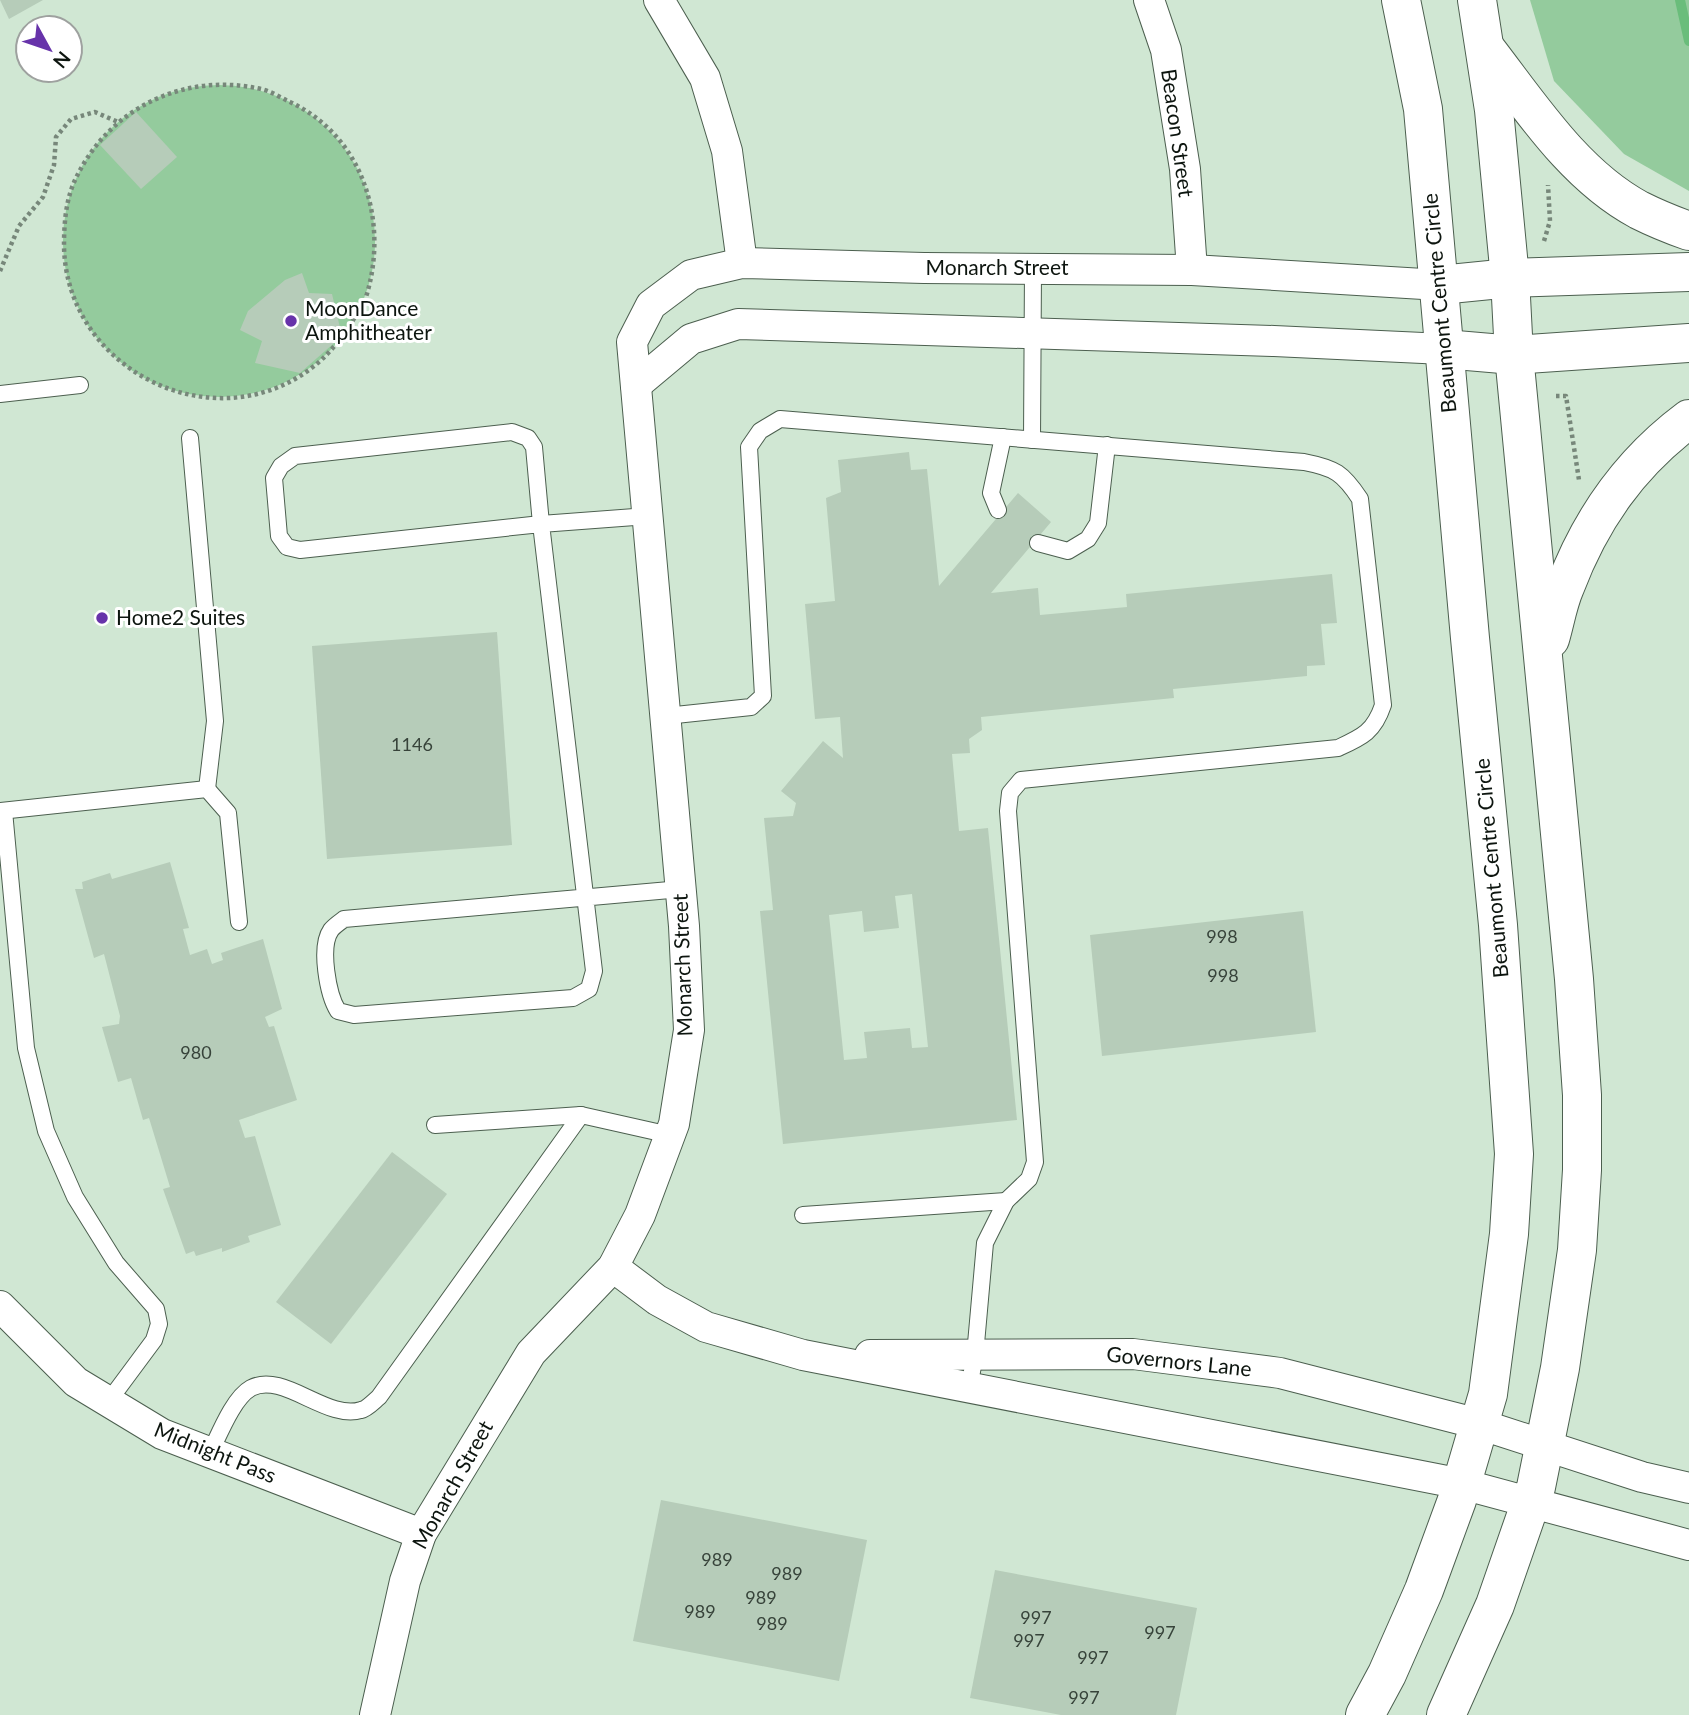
<svg xmlns="http://www.w3.org/2000/svg" width="1689" height="1715" font-family="Lato,sans-serif">
<style>
.green{fill:#94cb9d}
.lines{fill:none;stroke-linecap:round;stroke-linejoin:round}
.stream{stroke:#6abd7b;stroke-width:10}
.building{fill:#b6ccb9;fill-rule:evenodd}
.service-casing{stroke:#4c5f4f;stroke-width:18}
.minor-casing{stroke:#4c5f4f;stroke-width:32}
.tertiary-casing{stroke:#4c5f4f;stroke-width:40}
.path{stroke:#77877a;stroke-width:4.5;stroke-dasharray:3.5 3.5;stroke-linecap:butt}
.service{stroke:#fff;stroke-width:16}
.minor{stroke:#fff;stroke-width:30}
.tertiary{stroke:#fff;stroke-width:38}
.poi-dot{fill:#6733aa;stroke:#fff;stroke-width:2.5}
.labels{text-anchor:middle;stroke-width:6;stroke-linejoin:round;paint-order:stroke}
.number-label{font-size:18px;fill:#37433a}
.street-label{font-size:21px;fill:#0d150f;stroke:#fff}
.poi-label{font-size:21px;fill:#0d150f;stroke:#fff;text-anchor:start}
</style>
<rect width="100%" height="100%" fill="#d0e7d3"/>
<g class="green">
<path d="M1530 0H1689V191L1624 154 1554 81Z"/>
<circle cx="219" cy="241" r="156"/>
</g>
<g class="lines">
<path class="stream" d="M1680 0 1689 41"/>
</g>
<g class="building">
<path d="M0 0H43L9 19Z"/>
<path d="M136 112 177 157 141 189 100 145Z"/>
<path d="M302 273 309 293 332 294 342 336 300 373 255 363 262 341 240 330 248 311 285 280Z"/>
<path d="M909 452 911 470 927 469 939 586 1018 493 1051 522 991 593 1038 588 1040 615 1127 607 1126 594 1332 574 1337 623 1321 624 1325 665 1307 666V676L1173 689 1174 698 981 717 982 730 969 739 970 753 952 754 959 831 988 828 1017 1120 783 1144 760 911 773 910 764 818 793 816 796 803 781 791 823 741 843 758 840 717 815 719 805 604 835 601 826 498 841 492 838 460ZM912 894 928 1047 912 1048 910 1028 864 1032 867 1058 844 1060 829 915 862 911 864 932 899 928 895 896Z"/>
<path d="M497 632 512 845 327 859 312 646Z"/>
<path d="M170 862 189 928 183 929 190 955 207 949 212 964 223 960 221 953 263 939 282 1009 265 1017 269 1027 274 1026 297 1100 239 1120 245 1138 255 1136 281 1225 248 1236 250 1242 222 1252V1248L196 1256 194 1251 186 1254 163 1189 170 1187 149 1118 143 1120 131 1078 118 1082 102 1027 119 1024 120 1016 104 954 94 958 75 889H83L82 882 110 873 112 879Z"/>
<path d="M1303 911 1316 1032 1102 1056 1090 935Z"/>
<path d="M392 1152 447 1194 331 1344 276 1302Z"/>
<path d="M661 1500 867 1540 839 1681 633 1641Z"/>
<path d="M995 1570 1197 1608 1176 1715H1061L970 1698Z"/>
</g>
<g class="lines">
<g class="service-casing">
<g id="service">
<path d="M0 394 80 385"/>
<path d="M190 438 215 721 207 789"/>
<path d="M1032 440 1033 268"/>
<path d="M998 510 991 493 1003 437"/>
<path d="M648 516 541 524 300 550 287 547 279 536 274 478 281 466 295 456 512 432 528 438 534 447 541 524 594 971 589 989 573 998 354 1015 338 1011C328 995 319 947 331 930 334 926 340 922 344 919L681 889"/>
<path d="M1038 543 1068 551 1088 539 1098 523 1107 445"/>
<path d="M666 716 751 707 763 696 749 447 760 431 780 419 1304 462C1335 468 1343 473 1360 499L1383 705C1374 732 1362 737 1338 748L1021 780 1010 793 1008 811 1035 1162 1029 1179 1006 1201 985 1243 975 1355 969 1388"/>
<path d="M0 811 207 789 228 813 239 922"/>
<path d="M4 811 26 1048 46 1131 75 1197 116 1263 156 1309 159 1324 154 1340 108 1402"/>
<path d="M435 1125 581 1115"/>
<path d="M803 1215 1006 1201"/>
<path d="M210 1453C219 1435 233 1398 251 1388 283 1371 327 1421 361 1410 367 1409 374 1401 379 1397L581 1115 670 1135"/>
</g>
</g>
<g class="minor-casing">
<g id="minor">
<path d="M659 0 705 78 727 151 742 263"/>
<path d="M1149 0 1166 50 1185 169 1192 270"/>
<path d="M636 385 691 339 738 324 1274 341 1444 349"/>
<path d="M613 1267 657 1300 706 1327 803 1355 1462 1484 1689 1545"/>
<path d="M0 1306 76 1382 162 1434 421 1534"/>
<path d="M870 1355 1133 1354 1280 1373 1479 1424 1642 1477 1689 1488"/>
<path d="M375 1715 405 1581 421 1534 531 1353 613 1267 640 1215 674 1124 689 1030 684 926 632 342 651 305 691 275 742 263 924 268 1192 270 1440 285"/>
</g>
</g>
<g class="tertiary-casing">
<g id="tertiary">
<path d="M1486 49C1530 106 1574 175 1639 210 1655 218 1672 225 1689 231"/>
<path d="M1440 285 1510 278 1689 272"/>
<path d="M1444 349 1514 355 1689 343"/>
<path d="M1550 639C1555 622 1558 603 1565 587 1591 518 1630 463 1689 419"/>
<path d="M1365 1715 1387 1674 1424 1590 1457 1500 1488 1394 1509 1234 1514 1154 1498 925 1470 638 1423 109 1401 0"/>
<path d="M1446 1715 1495 1605 1536 1487 1560 1368 1577 1250 1582 1170V1095L1574 979 1514 355 1510 278 1494 110 1477 0"/>
</g>
</g>
<g class="path">
<path d="M1544 241 1550 221 1548 185"/>
<path d="M0 271 19 226 43 197 54 165 56 137 71 119 95 112 118 122"/>
<path d="M365 300C350 326 335 351 309 370 209 442 65 367 64 245 64 223 66 198 76 178 110 107 185 72 261 89 271 91 281 98 290 102 365 137 390 225 365 300L393 310"/>
<path d="M1556 396H1566L1579 480"/>
</g>
<use href="#service" class="service"/>
<use href="#minor" class="minor"/>
<use href="#tertiary" class="tertiary"/>
</g>
<g class="poi-dot">
<circle cx="291" cy="321" r="7"/>
<circle cx="102" cy="618" r="7"/>
</g>
<g class="labels">
<g class="number-label">
<text x="412" y="751">1146</text>
<text x="1222" y="943">998</text>
<text x="1223" y="982">998</text>
<text x="196" y="1059">980</text>
<text x="717" y="1566">989</text>
<text x="787" y="1580">989</text>
<text x="761" y="1604">989</text>
<text x="700" y="1618">989</text>
<text x="1036" y="1624">997</text>
<text x="772" y="1630">989</text>
<text x="1160" y="1639">997</text>
<text x="1029" y="1647">997</text>
<text x="1093" y="1664">997</text>
<text x="1084" y="1704">997</text>
</g>
<g class="street-label">
<text transform="translate(1177 133) rotate(82)" y="7">Beacon Street</text>
<text x="997" y="275">Monarch Street</text>
<text transform="translate(1440 303) rotate(-95)" y="7">Beaumont Centre Circle</text>
<text transform="translate(1492 868) rotate(-95)" y="7">Beaumont Centre Circle</text>
<text transform="translate(683 965) rotate(-92)" y="7">Monarch Street</text>
<text transform="translate(1179 1362) rotate(6)" y="7">Governors Lane</text>
<text transform="translate(215 1453) rotate(22)" y="7">Midnight Pass</text>
<text transform="translate(453 1485) rotate(-61)" y="7">Monarch Street</text>
</g>
<g class="poi-label">
<text x="305" y="316">MoonDance<tspan x="305" dy="24">Amphitheater</tspan></text>
<text x="116" y="625">Home2 Suites</text>
</g>
</g>
<g transform="translate(49 49) rotate(130)"><circle r="33" fill="#ffffff" stroke="#9ea19f" stroke-width="2"/>
<path d="M0-5L12 26L0 18L-12 26Z" fill="#6733aa"/>
<text y="-10" font-size="19" font-weight="bold" text-anchor="middle" fill="#0d150f">N</text>
</g>
</svg>
